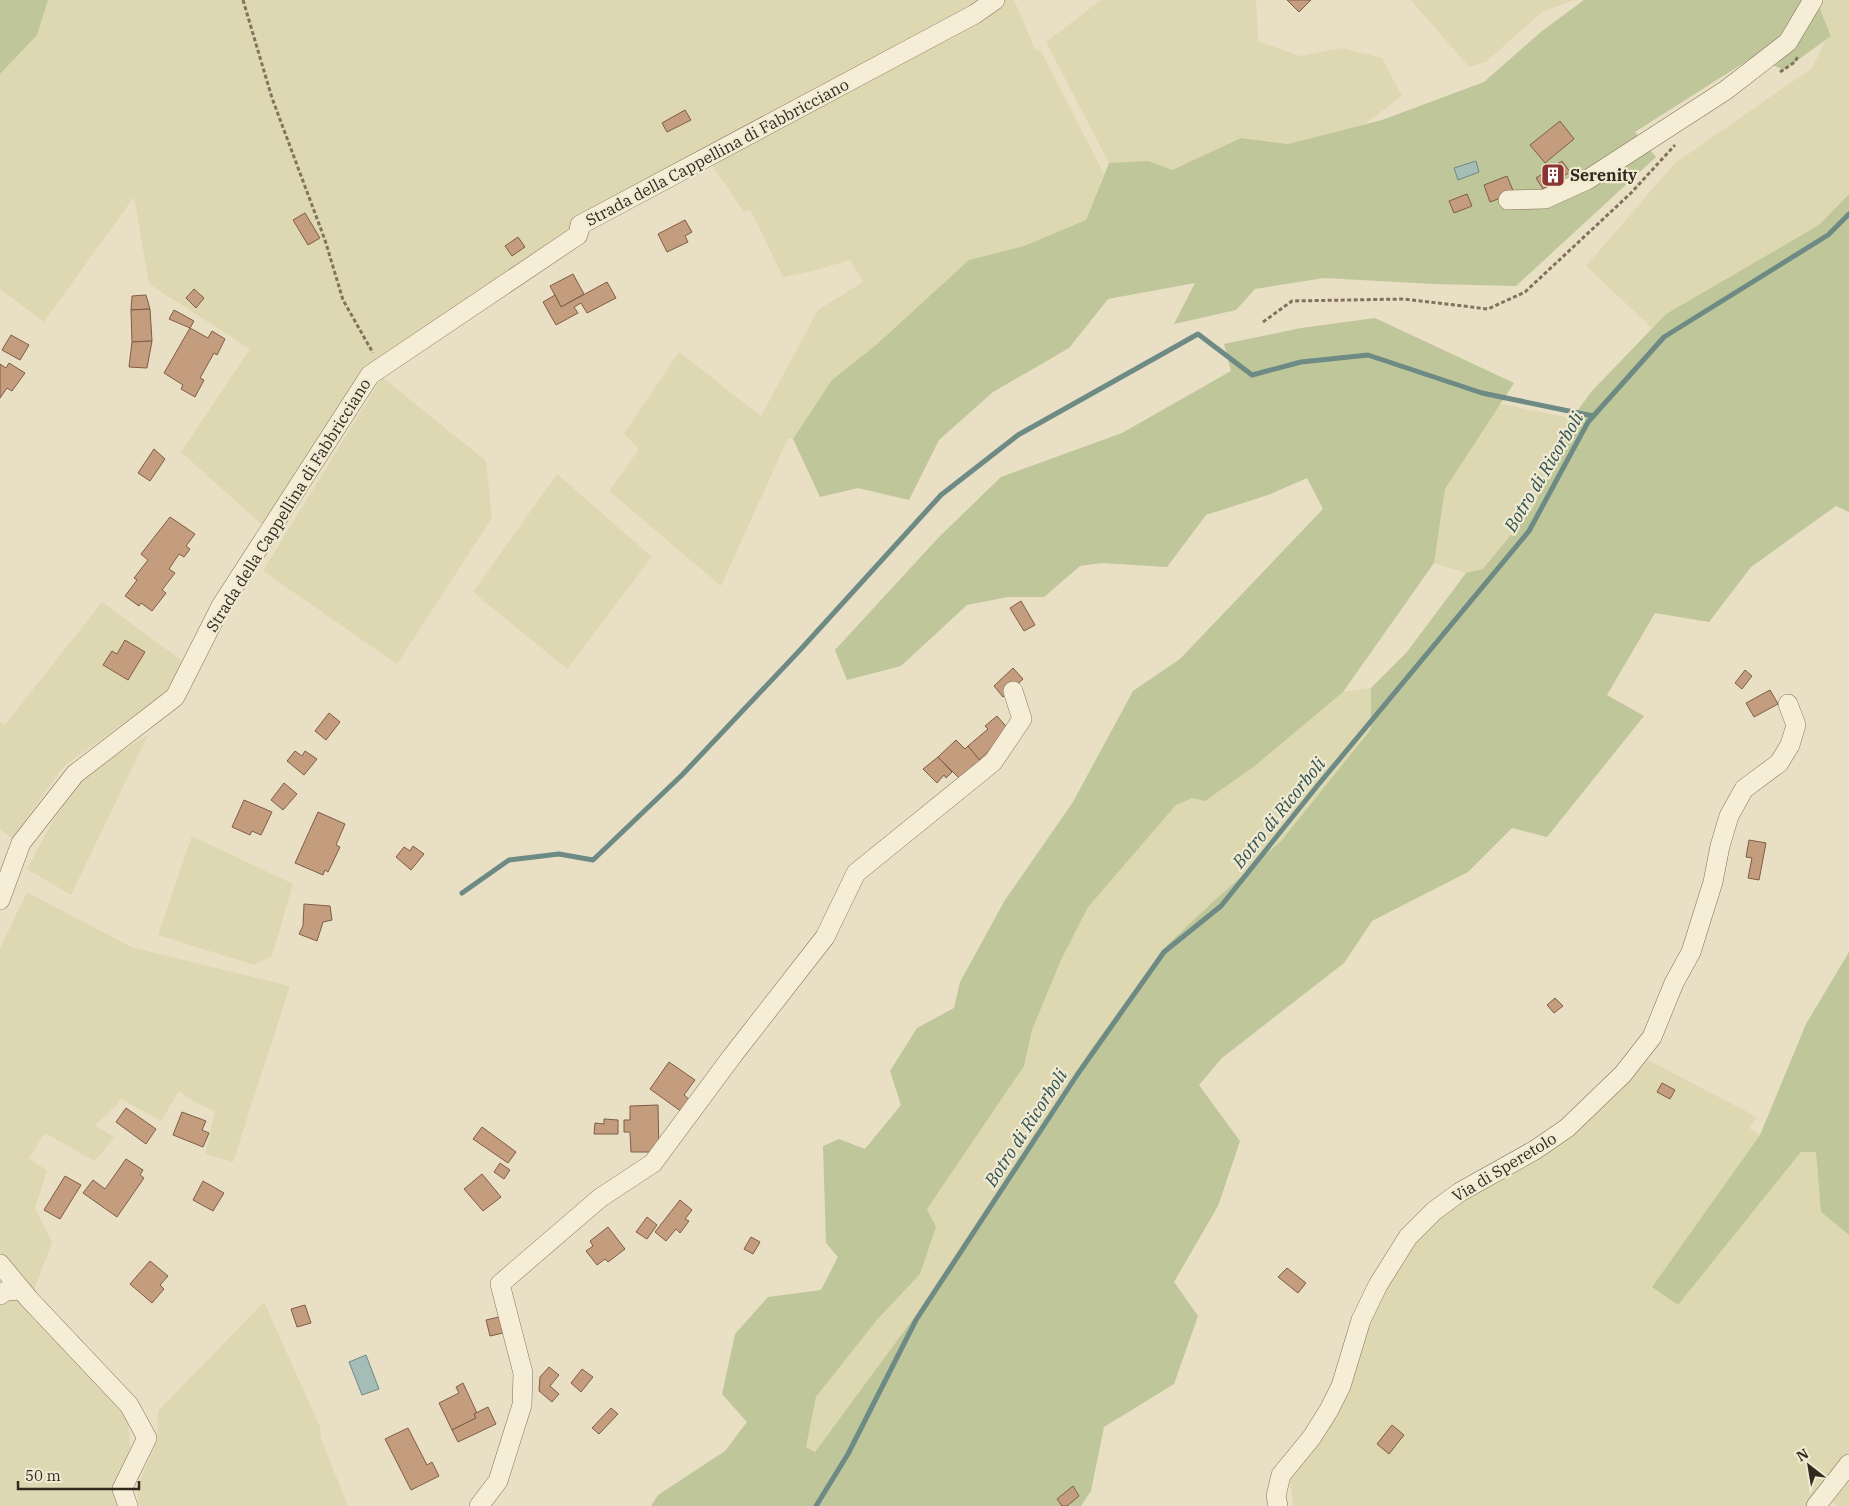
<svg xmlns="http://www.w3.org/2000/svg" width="1849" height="1506" font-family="'IBM Plex Serif',serif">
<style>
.farmland{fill:#ded8b2}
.green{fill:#bfc699}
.water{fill:#a5bdb7;stroke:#6d8a84}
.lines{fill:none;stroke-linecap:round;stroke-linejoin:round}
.stream{stroke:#6d8a84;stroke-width:5}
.building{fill:#c49d7e;stroke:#7f5d45}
.minor-casing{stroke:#82725c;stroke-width:20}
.path{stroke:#82725c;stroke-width:3;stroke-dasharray:4 2.5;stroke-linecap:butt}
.minor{stroke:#f5edd6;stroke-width:19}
.labels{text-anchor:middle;stroke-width:4.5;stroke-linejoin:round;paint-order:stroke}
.street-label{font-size:16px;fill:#33291f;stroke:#f1ead3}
.poi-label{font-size:16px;font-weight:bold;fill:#33291f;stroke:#f1ead3;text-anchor:start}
.water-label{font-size:18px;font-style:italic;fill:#305251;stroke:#f1ead3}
</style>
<rect width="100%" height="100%" fill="#e9dfc4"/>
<g class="farmland">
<path d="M48 0H1014L1035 49 1042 53 1104 174 1086 220 1024 246 969 260 876 345 832 380 793 439 788 438 721 586 609 491 639 449 624 434 679 352 761 416 818 310 863 282 850 260 813 271 783 277 750 209 744 212 707 158 580 225 381 367 269 531 181 452 250 349 149 284 134 197 44 322 0 289V74L37 35Z"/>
<path d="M1101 0H1256L1258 41 1300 56 1342 48 1382 58 1402 96 1365 124 1288 144 1241 138 1172 170 1149 161 1109 163 1046 42Z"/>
<path d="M1411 0H1574L1542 12 1486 62 1469 67Z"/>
<path d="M1824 0H1849V194L1819 225 1666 314 1652 328 1586 266 1675 163 1812 68 1826 39 1831 35 1819 8Z"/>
<path d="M382 377 486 461 492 518 397 664 263 571Z"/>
<path d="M1500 404 1572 418 1533 508 1483 570 1466 573 1434 563 1445 489Z"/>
<path d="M557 474 652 557 567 669 473 592Z"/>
<path d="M102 602 184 662 164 694 63 767 12 839 0 829V722L5 725Z"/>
<path d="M1371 688V729L1281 841 1217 898 1167 945 1092 1048 913 1319 815 1452 806 1447 816 1397 876 1321 920 1274 927 1209 1024 1066 1032 1030 1061 960 1088 906 1176 805 1256 765 1343 692Z"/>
<path d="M148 735 71 895 27 869 54 819 88 773Z"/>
<path d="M192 836 293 884 272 956 254 965 158 935Z"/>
<path d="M27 892 131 947 290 986 233 1162 205 1154 215 1111 196 1103 179 1091 161 1121 120 1098 118 1104 95 1125 115 1138 94 1161 45 1133 29 1158 47 1171 35 1208 52 1242 33 1293 0 1253V948Z"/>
<path d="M1648 1060 1757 1117 1749 1128 1760 1135 1652 1287 1678 1305 1801 1152 1816 1151 1821 1212 1849 1235V1452L1807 1506H1293L1289 1471 1369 1317 1421 1228 1629 1080Z"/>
<path d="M19 1299 128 1413 130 1449 115 1487 122 1506H0V1301Z"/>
<path d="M264 1302 320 1427 321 1439 348 1506H139L137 1486 157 1442 158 1411Z"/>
<path d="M1849 1475V1506H1839L1828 1501Z"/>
</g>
<g class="green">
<path d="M0 0H48L37 35 0 74Z"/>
<path d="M1584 0H1816L1831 36 1784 70 1753 57 1635 132 1656 157 1516 286 1434 284 1324 278 1255 289 1236 310 1174 324 1195 283 1108 299 1069 348 993 392 939 440 909 500 858 488 820 497 793 439 832 380 876 345 969 260 1024 246 1086 220 1109 163 1149 161 1172 170 1241 138 1288 144 1382 120 1484 82 1542 31Z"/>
<path d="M1849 194V512L1836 506 1751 567 1709 622 1655 613 1607 695 1644 716 1547 837 1512 828 1468 872 1372 921 1344 963 1222 1058 1199 1085 1240 1141 1218 1206 1174 1282 1198 1316 1174 1384 1104 1427 1091 1491 1081 1506H651L658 1495 725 1451 747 1422 722 1394 735 1334 768 1297 821 1290 838 1257 826 1243 823 1146 839 1139 865 1149 901 1105 890 1071 917 1028 954 1008 960 982 1005 900 1073 802 1133 691 1180 659 1323 509 1307 478 1268 495 1206 515 1167 567 1102 563 1080 566 1044 597H1008L967 605 901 666 847 680 835 650 939 537 1001 477 1122 433 1231 371 1224 344 1301 328 1375 318 1514 383 1445 489 1434 563 1343 692 1256 765 1205 801 1192 798 1176 805 1088 907 1061 960 1032 1030 1024 1066 927 1209 936 1227 920 1274 876 1321 816 1397 806 1447 815 1452 913 1319 1092 1048 1167 945 1217 898 1281 841 1371 729V688L1407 652 1466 573 1483 569 1533 508 1572 418 1592 391 1666 314 1819 225Z"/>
<path d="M1849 952V1235L1821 1212 1816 1152H1801L1678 1305 1652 1287 1760 1135 1806 1024Z"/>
</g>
<g class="water">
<path d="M1476 161 1479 172 1458 180 1454 168Z"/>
<path d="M366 1355 379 1389 362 1395 349 1362Z"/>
</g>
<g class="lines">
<g class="stream">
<path d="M462 893 509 860 559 854 593 860 682 775 801 649 941 495 1018 435 1198 334 1252 375 1301 362 1368 355 1482 393 1593 416"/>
<path d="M816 1506 848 1454 916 1320 1077 1075 1164 952 1221 906 1318 785 1529 531 1588 422 1664 337 1828 235 1849 214"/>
</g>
</g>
<g class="building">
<path d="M1287 0H1311L1299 12Z"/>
<path d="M685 110 691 120 667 132 662 123Z"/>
<path d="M1560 121 1574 139 1545 163 1530 145Z"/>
<path d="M1562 161 1570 172 1543 189 1536 178Z"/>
<path d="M1507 176 1514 193 1490 202 1484 185Z"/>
<path d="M1467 194 1472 206 1454 213 1449 201Z"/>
<path d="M305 213 320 238 308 245 293 220Z"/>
<path d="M685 220 692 232 685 236 688 242 667 252 658 234Z"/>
<path d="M518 237 525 247 512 256 505 246Z"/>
<path d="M573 274 584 294 561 307 550 286Z"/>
<path d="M607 282 616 298 587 313 581 303 574 307 578 313 556 325 543 302 555 295 561 307Z"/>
<path d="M194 289 204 298 196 308 186 298Z"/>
<path d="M146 295 150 309 131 310 132 296Z"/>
<path d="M150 309 152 341 132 342 131 310Z"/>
<path d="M174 310 194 321 190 328 169 319Z"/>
<path d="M190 328 208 338 212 331 225 339 217 355 214 353 200 378 204 380 195 397 181 389 183 385 164 373Z"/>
<path d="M11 335 29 345 20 360 2 350Z"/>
<path d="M152 341 147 368 129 367 132 342Z"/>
<path d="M9 363 25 373 12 391 7 388 0 398V364L6 368Z"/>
<path d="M154 449 165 459 150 481 138 473Z"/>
<path d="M170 517 195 534 186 546 190 549 184 557 179 554 169 569 175 573 162 590 166 593 152 611 141 603 139 606 125 596 137 580 134 578 148 560 141 554Z"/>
<path d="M1021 601 1035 625 1024 631 1010 608Z"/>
<path d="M125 640 145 652 128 680 103 665 112 651 117 654Z"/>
<path d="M1013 668 1023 679 1003 697 994 686Z"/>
<path d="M1745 670 1752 676 1742 689 1735 683Z"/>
<path d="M1770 690 1778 704 1754 717 1746 703Z"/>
<path d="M329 713 340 722 326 740 315 731Z"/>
<path d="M997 716 1010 731 979 760 968 746 988 729 985 726Z"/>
<path d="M956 740 965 749 968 746 982 763 962 781 938 757Z"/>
<path d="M295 751 302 756 305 751 317 759 304 775 287 761Z"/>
<path d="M938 757 952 772 946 778 944 775 937 783 923 769Z"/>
<path d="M284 783 297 794 283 810 271 800Z"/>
<path d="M244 800 272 812 261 835 252 831 250 835 232 827Z"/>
<path d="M318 812 345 824 336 845 340 847 328 872 325 870 323 875 295 863Z"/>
<path d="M1749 840 1766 843 1759 880 1748 878 1752 858 1746 857Z"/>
<path d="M413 846 424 854 411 870 396 857 404 847 410 851Z"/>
<path d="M304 904 330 906 332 920 323 922 317 941 299 934 303 926Z"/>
<path d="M1555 998 1563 1006 1554 1013 1547 1005Z"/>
<path d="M669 1062 695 1080 684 1095 690 1100 682 1112 650 1089Z"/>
<path d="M1662 1083 1675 1090 1670 1099 1657 1092Z"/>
<path d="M658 1105 659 1152H631L630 1132H624V1120H630V1106Z"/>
<path d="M126 1108 156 1129 146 1144 116 1122Z"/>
<path d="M182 1112 206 1121 202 1130 209 1133 203 1147 173 1135Z"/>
<path d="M604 1119 618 1120V1134H594L595 1123 604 1124Z"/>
<path d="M482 1127 516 1152 508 1163 473 1139Z"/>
<path d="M126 1159 143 1170 140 1175 144 1178 117 1217 83 1193 93 1180 105 1189Z"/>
<path d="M500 1163 510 1170 504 1179 494 1172Z"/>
<path d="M482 1174 501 1197 483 1211 464 1189Z"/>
<path d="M65 1176 81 1185 60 1219 44 1210Z"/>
<path d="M203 1181 224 1193 213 1211 193 1200Z"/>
<path d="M680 1200 692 1210 685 1219 689 1221 680 1233 676 1229 666 1241 655 1232Z"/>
<path d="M647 1217 657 1225 647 1239 636 1232Z"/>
<path d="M608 1227 625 1249 608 1262 605 1259 597 1265 586 1251 593 1246 590 1241Z"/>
<path d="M751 1237 760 1242 753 1254 744 1249Z"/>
<path d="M150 1261 168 1276 160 1285 164 1289 152 1303 130 1284Z"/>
<path d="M1287 1268 1306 1283 1298 1293 1278 1277Z"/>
<path d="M305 1305 311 1323 297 1327 291 1309Z"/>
<path d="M499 1317 503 1333 490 1336 486 1320Z"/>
<path d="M549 1367 559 1375 550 1386 559 1394 552 1402 539 1391 540 1377Z"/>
<path d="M582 1369 593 1377 581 1392 571 1383Z"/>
<path d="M463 1383 477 1413 474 1414 476 1418 452 1430 439 1403 459 1393 456 1387Z"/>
<path d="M488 1407 496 1424 458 1442 452 1430 476 1418 474 1414Z"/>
<path d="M611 1408 618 1414 599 1434 592 1428Z"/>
<path d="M1392 1425 1404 1435 1389 1454 1377 1444Z"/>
<path d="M408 1428 427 1465 432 1462 439 1476 411 1490 385 1439Z"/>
<path d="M1073 1486 1079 1496 1067 1506H1062L1057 1499Z"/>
</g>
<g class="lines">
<g class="minor-casing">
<g id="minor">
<path d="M1508 200 1545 199 1587 180 1726 90 1788 42 1813 0"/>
<path d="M0 900 21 843 75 774 175 697 221 606 370 375 578 235 580 225 975 14 995 0"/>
<path d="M0 1264 29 1299 129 1405 147 1438 122 1489 128 1506"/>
<path d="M0 1295 6 1291 21 1290"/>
<path d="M479 1506 498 1481 522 1405 523 1373 500 1284 600 1198 653 1163 733 1055 825 937 856 873 993 762 1022 719 1013 691"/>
<path d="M1278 1506 1276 1496 1281 1475 1312 1437 1329 1410 1341 1386 1361 1320 1378 1285 1408 1237 1434 1211 1460 1192 1535 1150 1567 1128 1623 1074 1652 1037 1674 983 1691 952 1713 882 1720 846 1729 816 1744 789 1779 763 1790 745 1796 725 1788 704"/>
<path d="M1816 1506 1849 1464"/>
</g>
</g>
<g class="path">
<path d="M243 0 272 98 325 240 343 300 373 353"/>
<path d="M1780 72 1795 62 1798 56"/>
<path d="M1263 322 1292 301 1404 299 1488 309 1525 292 1631 193 1675 145"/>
</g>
<use href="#minor" class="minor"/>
</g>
<defs>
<g id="building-square" transform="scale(1.25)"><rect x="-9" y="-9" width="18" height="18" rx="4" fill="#8b3532" stroke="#f1ead3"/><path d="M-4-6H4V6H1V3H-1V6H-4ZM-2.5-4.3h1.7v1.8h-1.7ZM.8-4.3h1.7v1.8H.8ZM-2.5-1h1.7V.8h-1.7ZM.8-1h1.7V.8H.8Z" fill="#fff"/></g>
</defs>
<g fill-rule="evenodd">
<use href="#building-square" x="1553" y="175"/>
</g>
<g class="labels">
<g class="street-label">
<text transform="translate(717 152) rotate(-28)" y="6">Strada della Cappellina di Fabbricciano</text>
<text transform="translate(288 505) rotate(-58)" y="6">Strada della Cappellina di Fabbricciano</text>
<text transform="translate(1504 1167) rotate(-31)" y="6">Via di Speretolo</text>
</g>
<g class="poi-label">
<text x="1570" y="181">Serenity</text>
</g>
<g class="water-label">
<text transform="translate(1544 472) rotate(-59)" y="6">Botro di Ricorboli</text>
<text transform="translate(1279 813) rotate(-51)" y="6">Botro di Ricorboli</text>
<text transform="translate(1026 1128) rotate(-57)" y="6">Botro di Ricorboli</text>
</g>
</g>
<g transform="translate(1809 1466) rotate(329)" stroke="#f1ead3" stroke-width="4" paint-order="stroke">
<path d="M0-4L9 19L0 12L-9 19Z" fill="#33291f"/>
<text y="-8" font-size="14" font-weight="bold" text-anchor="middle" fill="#33291f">N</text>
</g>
<path d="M18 1481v8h121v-8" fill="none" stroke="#33291f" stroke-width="2.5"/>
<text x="25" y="1481" font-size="15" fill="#33291f" stroke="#f1ead3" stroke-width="4" paint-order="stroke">50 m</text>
</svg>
